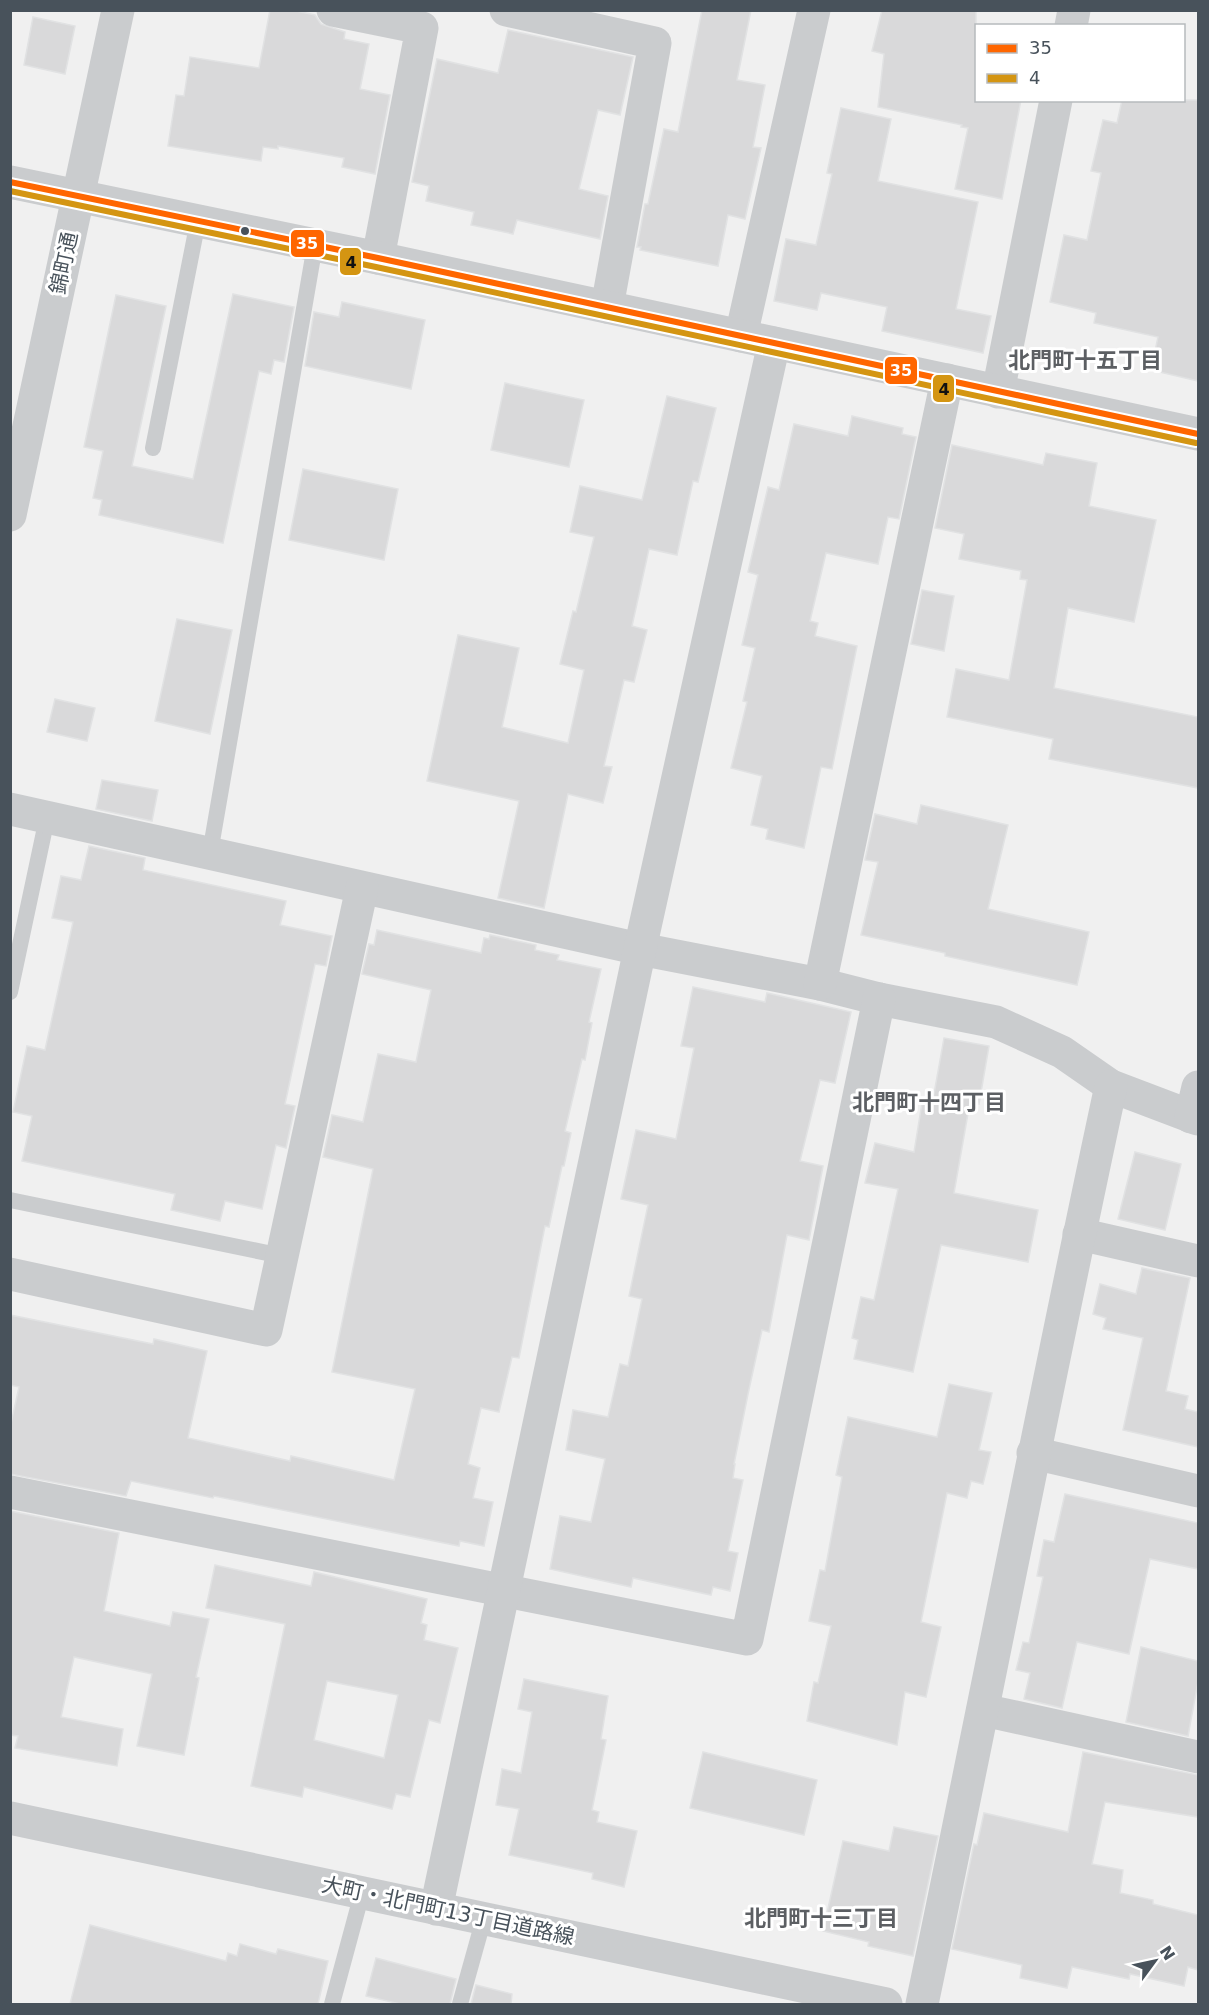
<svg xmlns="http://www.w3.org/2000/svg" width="1209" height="2015" font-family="'DejaVu Sans','Noto Sans JP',sans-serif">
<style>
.building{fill:#d9d9da;stroke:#e1e2e3;stroke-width:1.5;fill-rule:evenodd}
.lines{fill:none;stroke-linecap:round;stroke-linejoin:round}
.lane{stroke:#caccce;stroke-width:16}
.street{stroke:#caccce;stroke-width:33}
.secondary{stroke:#caccce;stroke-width:33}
.bus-1-casing{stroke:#fff;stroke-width:10}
.bus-2-casing{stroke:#fff;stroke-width:10}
.bus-1{stroke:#f60;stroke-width:6}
.bus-2{stroke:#d49512;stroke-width:6}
.bus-dot{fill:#48525b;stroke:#fff;stroke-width:2}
.labels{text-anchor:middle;stroke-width:6;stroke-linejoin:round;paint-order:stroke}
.street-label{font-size:21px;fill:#48525b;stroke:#fff}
.neighbourhood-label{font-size:22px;font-weight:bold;fill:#5c5f63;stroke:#fff}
.line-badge{stroke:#fff;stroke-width:2}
.badge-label{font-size:16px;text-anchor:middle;font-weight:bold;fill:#fff}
.pale-badge-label{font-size:16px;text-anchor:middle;font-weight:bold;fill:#111}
</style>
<rect width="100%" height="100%" fill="#f0f0f0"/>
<g class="building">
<path d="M270 10H292L315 15 321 24 345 32 344 39 369 44 360 89 390 95 375 174 342 167 344 158 278 146V149L263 147 261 161 168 146 176 95 184 96 190 57 259 68Z"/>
<path d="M702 10H751L737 80 765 85 753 147 761 148 745 219 728 215 718 266 640 250 641 247H637L645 204H648L664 129 678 132Z"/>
<path d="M882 10H976V100H1021L1002 199 955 189 968 128 961 127 962 125 878 107 884 54 872 51Z"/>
<path d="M33 17 75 26 65 74 24 65Z"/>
<path d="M508 30 633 57 620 115 598 110 579 189 608 196 600 239 517 220 513 234 471 225 474 212 426 201 429 186 412 182 437 59 498 73Z"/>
<path d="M1122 100H1198V381L1151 370 1158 337 1094 323 1096 313 1050 302 1064 235 1087 240 1101 173 1091 171 1103 120 1117 123Z"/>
<path d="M841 108 891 119 878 181 978 202 956 309 991 316 983 353 882 331 887 307 821 293 817 310 774 301 786 239 816 245 832 174 827 173Z"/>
<path d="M233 294 294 307 284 362 274 360 271 374 259 371 223 543 99 515 102 500 93 498 103 451 84 447 116 295 166 306 132 466 193 479Z"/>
<path d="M342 302 425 320 411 389 305 366 314 312 339 317Z"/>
<path d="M505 383 584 400 569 467 491 450Z"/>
<path d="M667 396 716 408 698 482 693 481 677 555 649 549 632 626 647 630 634 682 624 680 604 766 612 767 603 803 568 794 544 908 498 898 519 801 427 781 458 635 519 648 502 727 568 743 584 670 560 664 573 611 576 612 594 537 570 532 580 486 642 500Z"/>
<path d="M852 416 903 428 902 434 916 437 899 519 888 517 878 564 826 553 810 621 818 623 815 636 857 646 832 769 821 767 804 848 766 839 768 829 751 825 762 776 731 768 747 702 743 701 755 648 742 645 758 575 748 572 768 487 779 490 794 424 848 436Z"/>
<path d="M952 445 1043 465 1046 453 1097 463 1089 506 1156 520 1134 622 1068 608 1054 688 1198 717V788L1049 759 1053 739 947 717 956 669 1009 680 1027 580 1020 579 1021 571 959 559 964 534 935 528Z"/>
<path d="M303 469 398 489 384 560 289 540Z"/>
<path d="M922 590 954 596 944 651 911 644Z"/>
<path d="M177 619 232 630 210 734 155 721Z"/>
<path d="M55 699 95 708 87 741 47 732Z"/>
<path d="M102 780 158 790 152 821 96 809Z"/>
<path d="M921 805 1008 825 988 909 1089 932 1077 985 945 956V953L861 935 878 862 865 860 875 814 917 824Z"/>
<path d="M89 846 145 858 143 870 286 901 280 925 332 936 326 966 315 964 285 1104 295 1106 286 1148 276 1145 262 1209 225 1201 220 1221 171 1210 175 1194 22 1161 32 1116 13 1112 27 1046 45 1050 73 922 52 918 61 876 81 880Z"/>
<path d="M377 930 481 953 484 938 489 939 490 935 536 945 535 950 559 955 557 960 601 969 589 1022 592 1023 585 1060 582 1059 565 1131 571 1133 564 1166H562L549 1227 545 1226 519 1358 512 1357 499 1412 481 1408 468 1464 480 1468 473 1498 493 1502 484 1546 460 1541 459 1546 214 1496 213 1498 131 1481 126 1496 10 1474V1428L19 1387 10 1385V1315L153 1344 154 1339 207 1351 188 1438 290 1461 291 1456 394 1480 415 1389 332 1372 373 1169 323 1157 332 1115 363 1122 378 1054 416 1062 431 990 362 974 369 944 374 945Z"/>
<path d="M693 987 765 1002 767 993 851 1012 835 1083 820 1080 800 1161 823 1166 809 1240 787 1235 769 1332 762 1330 748 1394 734 1464H735L733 1478 743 1480 728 1551 738 1553 730 1591 713 1587 711 1595 633 1578 631 1587 550 1569 560 1516 591 1522 605 1459 566 1450 573 1410 608 1417 620 1364 628 1366 642 1299 629 1296 648 1205 621 1199 636 1130 676 1139 694 1048 681 1046Z"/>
<path d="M944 1038 989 1046 979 1104 970 1102 954 1193 1038 1210 1028 1262 941 1245 913 1372 854 1359 858 1340 852 1338 861 1297 874 1300 898 1189 865 1183 875 1143 914 1152 922 1103 932 1105Z"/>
<path d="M1135 1152 1181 1164 1165 1230 1118 1219Z"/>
<path d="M1142 1268 1190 1278 1166 1391 1188 1396 1185 1409 1198 1412V1447L1123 1430 1143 1338 1103 1329 1106 1318 1093 1314 1100 1284 1136 1294Z"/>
<path d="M949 1384 992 1393 979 1450 991 1452 983 1484 971 1481 967 1498 947 1493 921 1622 941 1627 926 1697 905 1692 897 1745 807 1721 814 1682 818 1683 831 1626 809 1621 820 1570 825 1571 842 1477 836 1475 848 1417 937 1437Z"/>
<path d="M1065 1494 1198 1523V1569L1150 1559 1129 1654 1077 1642 1062 1708 1024 1699 1030 1673 1016 1670 1023 1642 1029 1643 1043 1577 1037 1576 1044 1540 1054 1542Z"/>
<path d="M10 1511 119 1533 104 1611 170 1626 173 1612 209 1619 196 1677 199 1678 184 1755 137 1746 152 1674 74 1657 61 1717 123 1729 117 1766 15 1748 18 1736 10 1735Z"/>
<path d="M215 1565 311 1586 314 1572 427 1599 421 1623 427 1625 424 1640 458 1648 440 1723 429 1720 410 1797 396 1794 392 1809 304 1787 302 1797 251 1786 285 1624 206 1608ZM327 1681 398 1695 384 1758 314 1740Z"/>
<path d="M1141 1647 1198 1661V1682L1188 1736 1126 1722Z"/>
<path d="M524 1679 608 1696 601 1739 606 1740 592 1810 599 1812 597 1822 637 1831 624 1887 592 1879 593 1873 509 1855 519 1809 496 1805 502 1769 521 1773 532 1712 518 1709Z"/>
<path d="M703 1752 817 1780 804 1835 690 1808Z"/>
<path d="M1083 1752 1198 1775V1817L1105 1802 1092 1864 1123 1870 1120 1893 1153 1900V1904L1198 1915V1970L1188 1967 1184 1986 1130 1974 1129 1979 1072 1967 1067 1988 1020 1978 1022 1965 952 1949 974 1844 977 1845 984 1813 1068 1832Z"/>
<path d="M894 1827 938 1836 913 1956 868 1946 869 1942 823 1931 843 1841 889 1851Z"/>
<path d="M90 1925 226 1961 228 1953 237 1956 240 1944 276 1954 278 1949 328 1961 318 2004H70Z"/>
<path d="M376 1958 456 1979 450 2004H400L366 1996Z"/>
<path d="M476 1985 512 1994 511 2004H471Z"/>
</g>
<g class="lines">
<g class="lane">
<path d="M153 448 198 221"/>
<path d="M210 853 315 245"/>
<path d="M10 992 47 818"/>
<path d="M10 1200 282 1256"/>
<path d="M332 2004 362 1893"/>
<path d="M460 2004 484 1918"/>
</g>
<g class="street">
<path d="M333 10 422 28 378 258"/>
<path d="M506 10 655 43 607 307"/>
<path d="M1071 26 1074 10"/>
<path d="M741 336 814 10"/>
<path d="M998 392 1056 100"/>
<path d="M10 809 640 949 820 984 879 999 996 1022 1062 1052 1111 1086 1198 1119"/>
<path d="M820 984 947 380"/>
<path d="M1191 1117 1198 1087"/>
<path d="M1079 1234 1198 1261"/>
<path d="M10 1274 266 1330 362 888"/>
<path d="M1033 1453 1198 1491"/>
<path d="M10 1492 747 1639 879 999"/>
<path d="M983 1710 1198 1757"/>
<path d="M10 1818 886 2004"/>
<path d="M436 1909 640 949 774 343"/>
<path d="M922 2004C986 1699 1045 1392 1111 1086"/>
</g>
<g class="secondary">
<path d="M10 182 378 258 1198 434"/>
<path d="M10 515 118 10"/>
</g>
<g class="bus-1-casing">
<path id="bus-1" d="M10 182 378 258 1198 434"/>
</g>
<g class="bus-2-casing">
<path id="bus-2" d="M10 191 376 267 1196 443"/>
</g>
<use href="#bus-1" class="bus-1"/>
<use href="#bus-2" class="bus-2"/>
</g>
<circle class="bus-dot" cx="245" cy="231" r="5"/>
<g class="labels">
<g class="street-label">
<text transform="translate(64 263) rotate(-78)" y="7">錦町通</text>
<text transform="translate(448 1911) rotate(12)" y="7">大町・北門町13丁目道路線</text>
</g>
<g class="neighbourhood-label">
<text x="1085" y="368">北門町十五丁目</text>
<text x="929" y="1110">北門町十四丁目</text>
<text x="821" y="1926">北門町十三丁目</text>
</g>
</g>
<g class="line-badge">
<rect x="290" y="229" width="35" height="29" rx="6" fill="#f60"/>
<rect x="339" y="247" width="23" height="29" rx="6" fill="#d49512"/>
<rect x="884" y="356" width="34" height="29" rx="6" fill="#f60"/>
<rect x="932" y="374" width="23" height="29" rx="6" fill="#d49512"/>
</g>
<g class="badge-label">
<text x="307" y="249">35</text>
<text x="901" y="376">35</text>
</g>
<g class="pale-badge-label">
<text x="351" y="268">4</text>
<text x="944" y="395">4</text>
</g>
<rect width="1209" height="2015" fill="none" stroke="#48525b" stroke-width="24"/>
<rect x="975" y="24" width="210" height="78" fill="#ffffff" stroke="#b6babd" stroke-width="1.5"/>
<rect x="987" y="44" width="30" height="9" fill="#ff6600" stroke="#b6babd" stroke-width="1.5"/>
<text x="1029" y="54" font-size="18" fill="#48525b">35</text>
<rect x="987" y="74" width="30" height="9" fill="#d49512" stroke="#b6babd" stroke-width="1.5"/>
<text x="1029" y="84" font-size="18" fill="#48525b">4</text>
<g transform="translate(1155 1961) rotate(57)" stroke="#ffffff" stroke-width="4.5" paint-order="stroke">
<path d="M0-4.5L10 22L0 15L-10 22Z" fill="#48525b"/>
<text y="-9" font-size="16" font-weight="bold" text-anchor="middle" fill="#48525b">N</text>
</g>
</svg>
